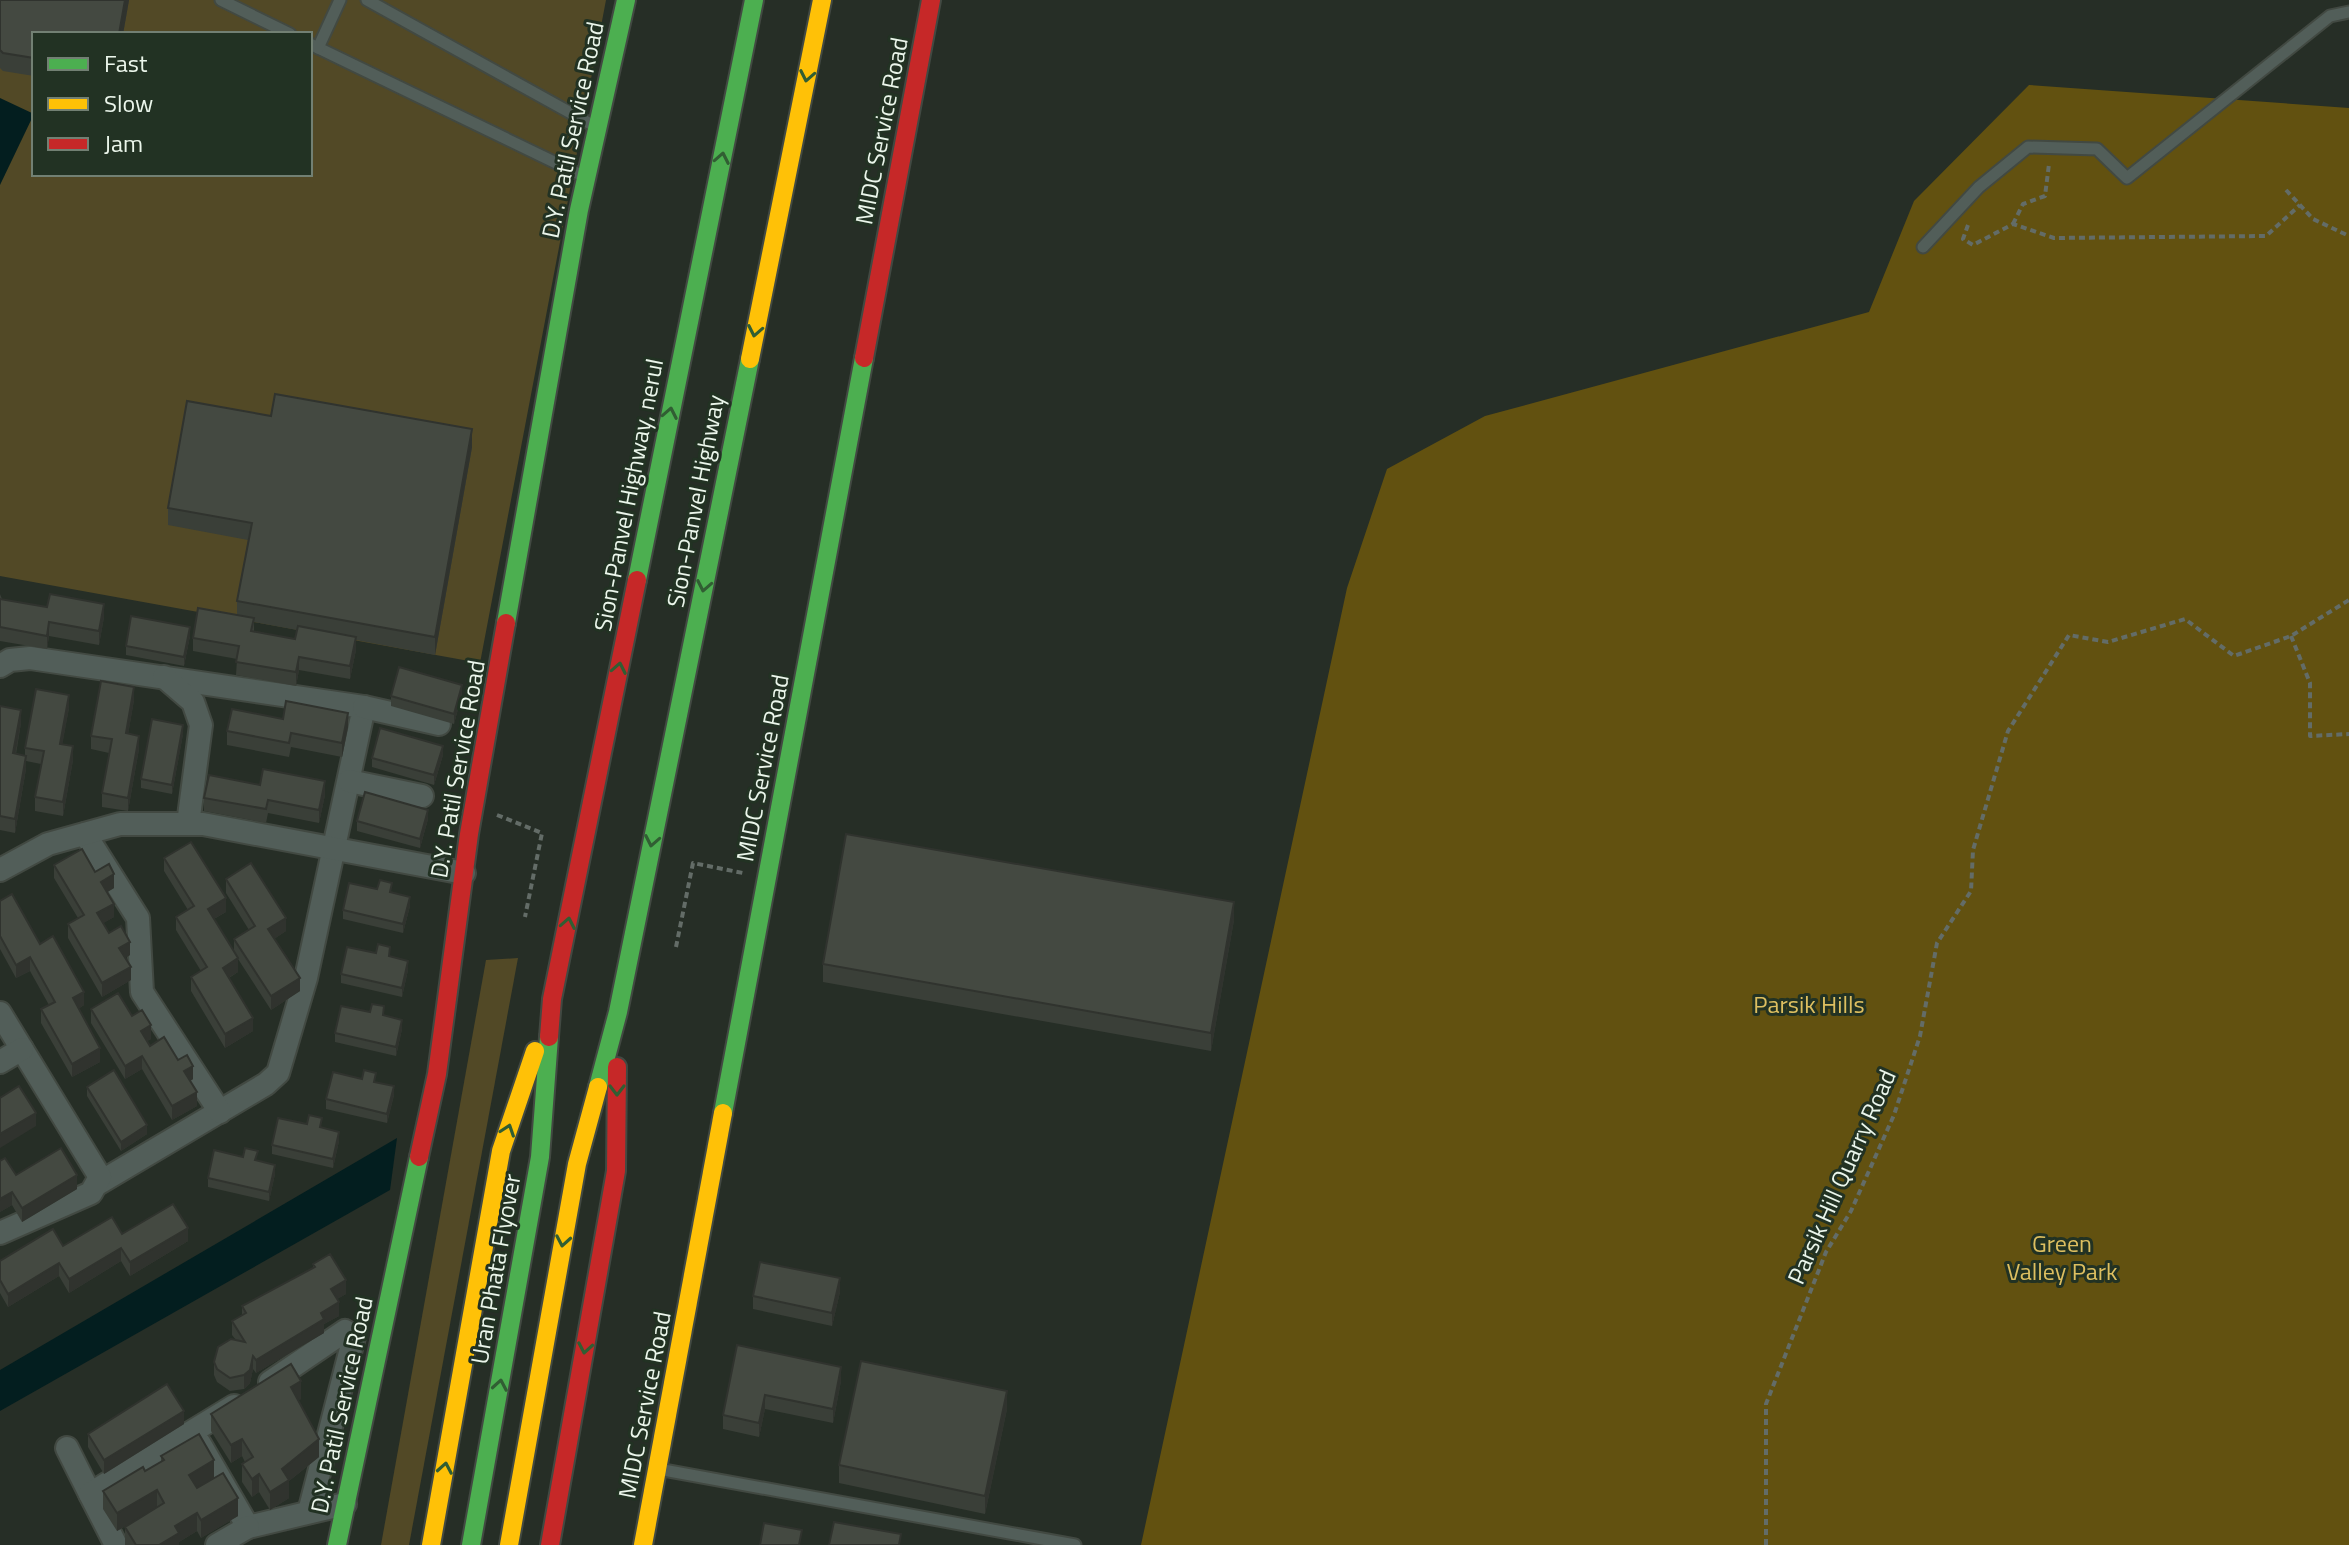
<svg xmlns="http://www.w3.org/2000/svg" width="2349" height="1545" font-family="'Titillium Web',sans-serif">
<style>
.green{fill:#524926;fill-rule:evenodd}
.forest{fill:#625110}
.water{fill:#031e1f}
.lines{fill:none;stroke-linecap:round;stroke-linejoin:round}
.lane-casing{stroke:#424942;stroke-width:15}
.street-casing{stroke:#424942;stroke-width:26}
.fast-casing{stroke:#424942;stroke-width:22}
.slow-casing{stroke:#424942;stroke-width:22}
.jam-casing{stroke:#424942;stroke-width:22}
.path{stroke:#636c67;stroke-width:4;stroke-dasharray:6 4;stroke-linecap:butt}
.lane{stroke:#525e59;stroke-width:11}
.street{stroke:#525e59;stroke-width:22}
.fast{stroke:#4caf50;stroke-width:18}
.slow{stroke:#ffc107;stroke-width:18}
.jam{stroke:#c62828;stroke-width:18}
.wall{fill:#3a3f38;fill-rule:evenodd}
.shaded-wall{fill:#30332e}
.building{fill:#444941;stroke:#30332e;stroke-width:2}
.oneway{stroke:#315e33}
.labels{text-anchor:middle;stroke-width:6;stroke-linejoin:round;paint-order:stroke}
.street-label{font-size:24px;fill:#ebf6eb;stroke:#223223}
.park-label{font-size:24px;fill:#ddbf60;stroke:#223223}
</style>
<rect width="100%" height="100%" fill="#262e26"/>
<g class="green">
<path d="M0 0H606L480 663 0 576ZM34 34H310V174H34Z"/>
<path d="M518 958 409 1545H381L486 960Z"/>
</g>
<path class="forest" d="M2029 85 2349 108V1545H1141L1347 588 1387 469 1485 416 1869 312 1914 201Z"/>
<g class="water">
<path d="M0 98 34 114 0 185Z"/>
<path d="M397 1138 390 1190 0 1411V1370Z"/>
</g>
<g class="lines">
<g class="lane-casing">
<g id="lane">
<path d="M221 0 290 34"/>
<path d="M367 0 596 127"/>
<path d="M310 44 583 176"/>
<path d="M318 48 340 0"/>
<path d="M1923 247 1979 187 2028 147 2097 149 2127 178 2330 16 2349 12"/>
<path d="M658 1469 1075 1545"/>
</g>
</g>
<g class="street-casing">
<g id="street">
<path d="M0 666 10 660 30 658 364 707 306 978 278 1073 266 1084 99 1183"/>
<path d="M164 677 193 702 201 725 188 824"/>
<path d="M364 707 439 724"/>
<path d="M349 781 422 796"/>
<path d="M85 834 138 918 142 992 220 1112"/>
<path d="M0 870 48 844 120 824H203L464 873"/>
<path d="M0 1013 100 1177 91 1193 0 1233"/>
<path d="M0 1062 22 1049"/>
<path d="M270 1382 345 1331 354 1337 309 1512"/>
<path d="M200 1444 248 1527 345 1504"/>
<path d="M67 1448 90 1494"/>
<path d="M116 1545 90 1494 234 1406"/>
<path d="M217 1545 248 1527"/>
</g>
</g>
<g class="fast-casing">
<g id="fast">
<path d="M637 580 754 0"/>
<path d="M506 623 579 210 626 0"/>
<path d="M598 1087 618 1012 750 359"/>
<path d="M723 1113 864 358"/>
<path d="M337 1545 419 1157"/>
<path d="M471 1545 540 1157 549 1037"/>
</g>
</g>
<g class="slow-casing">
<g id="slow">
<path d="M750 359 822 0"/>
<path d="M431 1545 501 1151 535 1051"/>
<path d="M509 1545 577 1164 598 1087"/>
<path d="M643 1545 723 1113"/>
</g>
</g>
<g class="jam-casing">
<g id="jam">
<path d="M864 358 931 0"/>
<path d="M549 1037 552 999 637 580"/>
<path d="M419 1157 437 1074 469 834 506 623"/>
<path d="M550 1545 616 1171 617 1067"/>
</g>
</g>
<g class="path">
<path d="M2286 190 2313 219 2349 236"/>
<path d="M2013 224 2023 204 2045 196 2049 164"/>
<path d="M1968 225 1963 239 1973 245 2013 224 2054 238 2266 236 2300 205"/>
<path d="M2291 636 2310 683V736L2349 734"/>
<path d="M497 815 542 833 525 917"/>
<path d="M676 947 693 863 743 873"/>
<path d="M1766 1545V1404L1826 1252 1851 1211 1894 1115 1920 1036 1937 943 1971 891 1973 850 2008 731 2069 635 2108 642 2185 619 2234 656 2291 636 2349 600"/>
</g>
<use href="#lane" class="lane"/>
<use href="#street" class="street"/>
<use href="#fast" class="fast"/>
<use href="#slow" class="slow"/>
<use href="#jam" class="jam"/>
</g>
<g class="wall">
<path d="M0 0H129L123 34H34V76L3 71 0 68Z"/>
<path d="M271 416 472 447 435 655 356 640V650L350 679 299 670 296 686 236 675 237 659 193 651V638L237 615V601L248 540 168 525V508ZM254 622 297 630 295 639 254 631Z"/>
<path d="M0 594 2 599 104 617 99 645 49 636 47 649 0 641Z"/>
<path d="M190 636 184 666 126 655V646Z"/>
<path d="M462 694 454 724 391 706V696Z"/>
<path d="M134 700 128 734 139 749 128 811 102 807V793L109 753 91 749V736Z"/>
<path d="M0 706 21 723 16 754 25 756V748L69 708 62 744 73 760 63 816 35 811V797L41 764 26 761V769L15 833 0 830Z"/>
<path d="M283 719 348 727 342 757 291 747 289 757 227 745V731Z"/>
<path d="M183 734 172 794 141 788V779Z"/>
<path d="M443 755 434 785 372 767V758Z"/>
<path d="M260 785 325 795 319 823 268 813 266 823 204 811V798Z"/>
<path d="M428 819 420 848 357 831V821Z"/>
<path d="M164 858 226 912 214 919 234 951V939L249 930 226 893V879L286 931 274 939 300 991 271 1010 238 959V972L229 978 253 1031 225 1048 191 991V977L201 971 176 930V917L188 910 164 871Z"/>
<path d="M54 865 95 872 114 888 107 892 114 917 103 923 109 933 130 955 125 958 131 980 102 997 68 938V924L78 918 54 878Z"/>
<path d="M392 893 410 906 403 933 343 919V910Z"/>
<path d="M0 901 40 944 84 1005 78 1009 100 1062 72 1077 41 1023V1009L49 1005 30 971 16 978 0 949Z"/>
<path d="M1234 920 1211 1051 823 982V964Z"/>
<path d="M390 957 408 970 402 997 341 983V974Z"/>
<path d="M91 1009 132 1016 151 1039 147 1041 150 1046 178 1060 193 1079 190 1081 197 1106 172 1120 142 1069 125 1079 91 1023Z"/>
<path d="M384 1016 402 1029 396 1056 335 1042V1033Z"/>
<path d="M376 1082 394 1095 387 1123 326 1109V1099Z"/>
<path d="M87 1087 147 1134 121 1151 87 1096Z"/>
<path d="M322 1128 339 1141 333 1168 272 1154V1145Z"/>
<path d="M258 1161 275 1174 269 1201 208 1187V1178Z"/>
<path d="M16 1175 77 1189 22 1222 12 1205 0 1212Z"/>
<path d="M122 1234 188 1241 130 1276 121 1261 69 1293 59 1276 8 1307 0 1293V1261Z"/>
<path d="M313 1264 346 1294 337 1299 339 1316 324 1324V1333L256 1373 253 1369 250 1383 244 1389 230 1391 217 1382 214 1375V1362L236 1340 232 1335V1321L242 1315V1306L313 1268Z"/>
<path d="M840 1292 832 1326 753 1309V1296Z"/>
<path d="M737 1345 841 1381 833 1423 765 1409 759 1437 723 1429V1415Z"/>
<path d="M301 1399 298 1401 319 1457 289 1481V1498L270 1510 259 1492 252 1497 242 1482V1464L245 1462 242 1456 231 1463 211 1431V1414Z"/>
<path d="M1007 1409 985 1514 839 1483V1465Z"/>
<path d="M184 1424 104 1474 88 1447V1434Z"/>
<path d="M161 1456 214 1478 238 1516 201 1538 197 1531 179 1542V1545H125V1527L157 1508 117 1531 103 1509V1491L145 1471 161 1462Z"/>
</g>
<g class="shaded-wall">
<path d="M125 0H129L123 34H119Z"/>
<path d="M472 429V447L435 655V637Z"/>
<path d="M104 604V617L99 645V631Z"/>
<path d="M49 622V636L47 649V636Z"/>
<path d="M190 627V636L184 666V657Z"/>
<path d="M356 637V650L350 679V666Z"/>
<path d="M299 657V670L296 686V672Z"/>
<path d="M462 685V694L454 724V714Z"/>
<path d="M134 687V700L126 747V733Z"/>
<path d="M69 695V708L60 758V744Z"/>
<path d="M21 710V723L13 767V753Z"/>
<path d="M348 713V727L342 757V743Z"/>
<path d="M183 725V734L172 794V785Z"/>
<path d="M139 736V749L128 811V798Z"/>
<path d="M73 746V760L63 816V802Z"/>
<path d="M443 746V755L434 785V775Z"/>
<path d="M26 756V769L15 833V819Z"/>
<path d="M325 781V795L319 823V810Z"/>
<path d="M428 810V819L420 848V839Z"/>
<path d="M114 874V888L101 896V882Z"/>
<path d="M410 897V906L403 933V924Z"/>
<path d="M226 898V912L208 922V909Z"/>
<path d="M1234 902V920L1211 1051V1033Z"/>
<path d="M114 904V917L97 927V913Z"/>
<path d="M286 918V931L268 943V929Z"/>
<path d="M130 942V955L119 962V948Z"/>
<path d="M30 957V971L16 978V965Z"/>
<path d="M238 958V972L223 981V968Z"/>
<path d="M408 961V970L402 997V988Z"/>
<path d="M131 967V980L102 997V983Z"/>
<path d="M300 978V991L271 1010V996Z"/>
<path d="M84 992V1005L73 1012V998Z"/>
<path d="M253 1018V1031L225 1048V1034Z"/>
<path d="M402 1020V1029L396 1056V1047Z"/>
<path d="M151 1025V1039L141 1044V1031Z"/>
<path d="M100 1048V1062L72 1077V1064Z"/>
<path d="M142 1056V1069L125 1079V1066Z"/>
<path d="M193 1066V1079L184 1085V1071Z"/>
<path d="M394 1086V1095L387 1123V1114Z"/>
<path d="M197 1092V1106L172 1120V1106Z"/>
<path d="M36 1113V1126L0 1148V1134Z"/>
<path d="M147 1125V1134L121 1151V1142Z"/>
<path d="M339 1132V1141L333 1168V1159Z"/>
<path d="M275 1165V1174L269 1201V1192Z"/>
<path d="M77 1175V1189L22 1222V1208Z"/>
<path d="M12 1192V1205L0 1212V1199Z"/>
<path d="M188 1228V1241L130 1276V1262Z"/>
<path d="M121 1248V1261L69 1293V1279Z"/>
<path d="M59 1263V1276L8 1307V1294Z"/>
<path d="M840 1278V1292L832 1326V1313Z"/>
<path d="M346 1280V1294L331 1303V1289Z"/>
<path d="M339 1302V1316L324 1324V1333L256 1373V1360L321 1313Z"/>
<path d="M253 1356V1369L250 1383 244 1389V1375Z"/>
<path d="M841 1367V1381L833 1423V1409Z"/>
<path d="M301 1381V1399L291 1405V1387Z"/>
<path d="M1007 1391V1409L985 1514V1496Z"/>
<path d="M765 1395V1409L759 1437V1423Z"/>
<path d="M184 1411V1424L104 1474V1460Z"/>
<path d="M242 1439V1456L231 1463V1445Z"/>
<path d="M319 1439V1457L289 1481V1498L270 1510V1492L282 1469Z"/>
<path d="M214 1460V1478L189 1493V1475Z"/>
<path d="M259 1474V1492L252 1497V1479Z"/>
<path d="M157 1490V1508L117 1531V1513Z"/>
<path d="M238 1498V1516L201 1538V1520Z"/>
<path d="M197 1513V1531L179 1542V1545H159L175 1526Z"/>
</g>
<g class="building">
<path d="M0 0H125L119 34H34V58L3 53 0 50Z"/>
<path d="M275 394 472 429 435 637 237 601 252 523 168 508 187 401 271 416Z"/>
<path d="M50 594 104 604 99 631 49 622 47 636 0 627V599L47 607Z"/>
<path d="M198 608 254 618 251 631 295 639 298 626 356 637 350 666 299 657 296 672 236 662 239 646 193 638Z"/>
<path d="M131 616 190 627 184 657 126 646Z"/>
<path d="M399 667 462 685 454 714 391 696Z"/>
<path d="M101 681 134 687 126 733 139 736 128 798 102 793 112 739 91 736Z"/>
<path d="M36 689 69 695 60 744 73 746 63 802 35 797 44 751 25 748Z"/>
<path d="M286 701 348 713 342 743 291 733 289 743 227 731 232 709 283 719Z"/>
<path d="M0 706 21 710 13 753 26 756 15 819 0 816Z"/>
<path d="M152 719 183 725 172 785 141 779Z"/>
<path d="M380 728 443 746 434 775 372 758Z"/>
<path d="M263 769 325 781 319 810 268 800 266 809 204 798 209 775 260 785Z"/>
<path d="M365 792 428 810 420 839 357 821Z"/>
<path d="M846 834 1234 902 1211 1033 823 964Z"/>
<path d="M191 842 226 898 208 909 238 958 223 968 253 1018 225 1034 191 977 207 967 176 917 194 906 164 858Z"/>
<path d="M82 849 95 872 109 864 114 874 101 882 114 904 97 913 109 933 121 926 130 942 119 948 131 967 102 983 68 924 84 915 54 865Z"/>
<path d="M251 863 286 918 268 929 300 978 271 996 234 939 255 926 226 879Z"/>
<path d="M380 880 392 883 390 892 410 897 403 924 343 910 349 883 377 889Z"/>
<path d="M12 894 40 944 53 936 84 992 73 998 100 1048 72 1064 41 1009 55 1002 30 957 16 965 0 936V901Z"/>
<path d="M378 944 390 947 389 956 408 961 402 988 341 974 347 947 376 953Z"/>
<path d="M118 993 132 1016 142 1010 151 1025 141 1031 150 1046 164 1037 178 1060 187 1055 193 1066 184 1071 197 1092 172 1106 142 1056 125 1066 91 1009Z"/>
<path d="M372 1004 384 1006 383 1015 402 1020 396 1047 335 1033 341 1006 370 1012Z"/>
<path d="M114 1070 147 1125 121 1142 87 1087Z"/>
<path d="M364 1070 376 1073 374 1082 394 1086 387 1114 326 1099 333 1072 362 1079Z"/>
<path d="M19 1086 36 1113 0 1134V1098Z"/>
<path d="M309 1115 322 1118 320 1127 339 1132 333 1159 272 1145 278 1118 307 1124Z"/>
<path d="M61 1148 77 1175 22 1208 12 1192 0 1199V1161L5 1158 16 1175Z"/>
<path d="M245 1148 258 1151 255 1160 275 1165 269 1192 208 1178 214 1150 243 1157Z"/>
<path d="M173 1204 188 1228 130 1262 121 1248 69 1279 59 1263 8 1294 0 1280V1261L53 1229 63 1246 112 1217 122 1234Z"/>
<path d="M330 1254 346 1280 331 1289 339 1302 321 1313 324 1319 256 1360 253 1356 250 1370 244 1375 230 1378 217 1369 214 1362 218 1347 231 1339 245 1342 232 1321 246 1313 242 1306 315 1267 313 1264Z"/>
<path d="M760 1262 840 1278 832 1313 753 1296Z"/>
<path d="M737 1345 841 1367 833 1409 765 1395 759 1423 723 1415Z"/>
<path d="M861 1361 1007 1391 985 1496 839 1465Z"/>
<path d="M291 1364 301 1381 291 1387 319 1439 282 1469 289 1480 270 1492 259 1474 252 1479 242 1464 253 1457 242 1439 231 1445 211 1414Z"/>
<path d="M167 1384 184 1411 104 1460 88 1434Z"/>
<path d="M199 1434 214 1460 189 1475 197 1488 223 1473 238 1498 201 1520 197 1513 175 1526 179 1533 159 1545H136L125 1527 164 1503 157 1490 117 1513 103 1491 143 1467 145 1471 164 1460 161 1456Z"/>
<path d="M834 1522 901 1534 899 1545H829Z"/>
<path d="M764 1523 802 1530 799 1545H760Z"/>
</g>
<defs><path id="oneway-chevron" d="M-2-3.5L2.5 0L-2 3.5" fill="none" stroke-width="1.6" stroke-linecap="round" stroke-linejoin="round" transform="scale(2)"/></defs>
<g class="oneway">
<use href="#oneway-chevron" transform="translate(807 76) rotate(101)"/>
<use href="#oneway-chevron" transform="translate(722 158) rotate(-79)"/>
<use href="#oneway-chevron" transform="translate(755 331) rotate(101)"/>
<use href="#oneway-chevron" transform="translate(670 413) rotate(-79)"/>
<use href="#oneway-chevron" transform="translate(704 586) rotate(101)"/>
<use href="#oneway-chevron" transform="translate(619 668) rotate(-79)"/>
<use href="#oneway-chevron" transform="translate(652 841) rotate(101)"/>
<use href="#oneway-chevron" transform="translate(568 923) rotate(-79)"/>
<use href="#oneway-chevron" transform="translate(617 1090) rotate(90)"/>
<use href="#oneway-chevron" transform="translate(508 1130) rotate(-71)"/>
<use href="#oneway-chevron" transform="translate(563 1241) rotate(100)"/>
<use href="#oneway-chevron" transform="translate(585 1348) rotate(100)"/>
<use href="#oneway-chevron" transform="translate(500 1385) rotate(-80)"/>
<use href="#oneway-chevron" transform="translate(445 1468) rotate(-80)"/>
</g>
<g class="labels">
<g class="street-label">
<text transform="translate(573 130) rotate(-78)" y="8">D.Y. Patil Service Road</text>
<text transform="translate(882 131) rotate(-79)" y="8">MIDC Service Road</text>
<text transform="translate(629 495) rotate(-79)" y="8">Sion-Panvel Highway, nerul</text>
<text transform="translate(696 501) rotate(-79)" y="8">Sion-Panvel Highway</text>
<text transform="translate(763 768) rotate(-79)" y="8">MIDC Service Road</text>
<text transform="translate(458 769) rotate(-80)" y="8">D.Y. Patil Service Road</text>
<text transform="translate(1842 1177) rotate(-66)" y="8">Parsik Hill Quarry Road</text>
<text transform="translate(496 1269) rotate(-80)" y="8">Uran Phata Flyover</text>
<text transform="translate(342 1405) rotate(-78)" y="8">D.Y. Patil Service Road</text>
<text transform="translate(645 1405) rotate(-79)" y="8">MIDC Service Road</text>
</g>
<g class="park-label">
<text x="1809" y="1013">Parsik Hills</text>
<text x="2062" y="1252">Green<tspan x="2062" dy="28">Valley Park</tspan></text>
</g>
</g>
<rect x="32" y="32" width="280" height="144" fill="#223223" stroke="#728073" stroke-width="2"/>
<rect x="48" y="58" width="40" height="12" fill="#4caf50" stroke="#728073" stroke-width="2"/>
<text x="104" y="72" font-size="24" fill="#ebf6eb">Fast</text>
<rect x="48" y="98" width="40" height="12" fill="#ffc107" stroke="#728073" stroke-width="2"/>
<text x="104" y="112" font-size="24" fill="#ebf6eb">Slow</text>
<rect x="48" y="138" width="40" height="12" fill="#c62828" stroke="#728073" stroke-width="2"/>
<text x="104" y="152" font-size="24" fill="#ebf6eb">Jam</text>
</svg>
